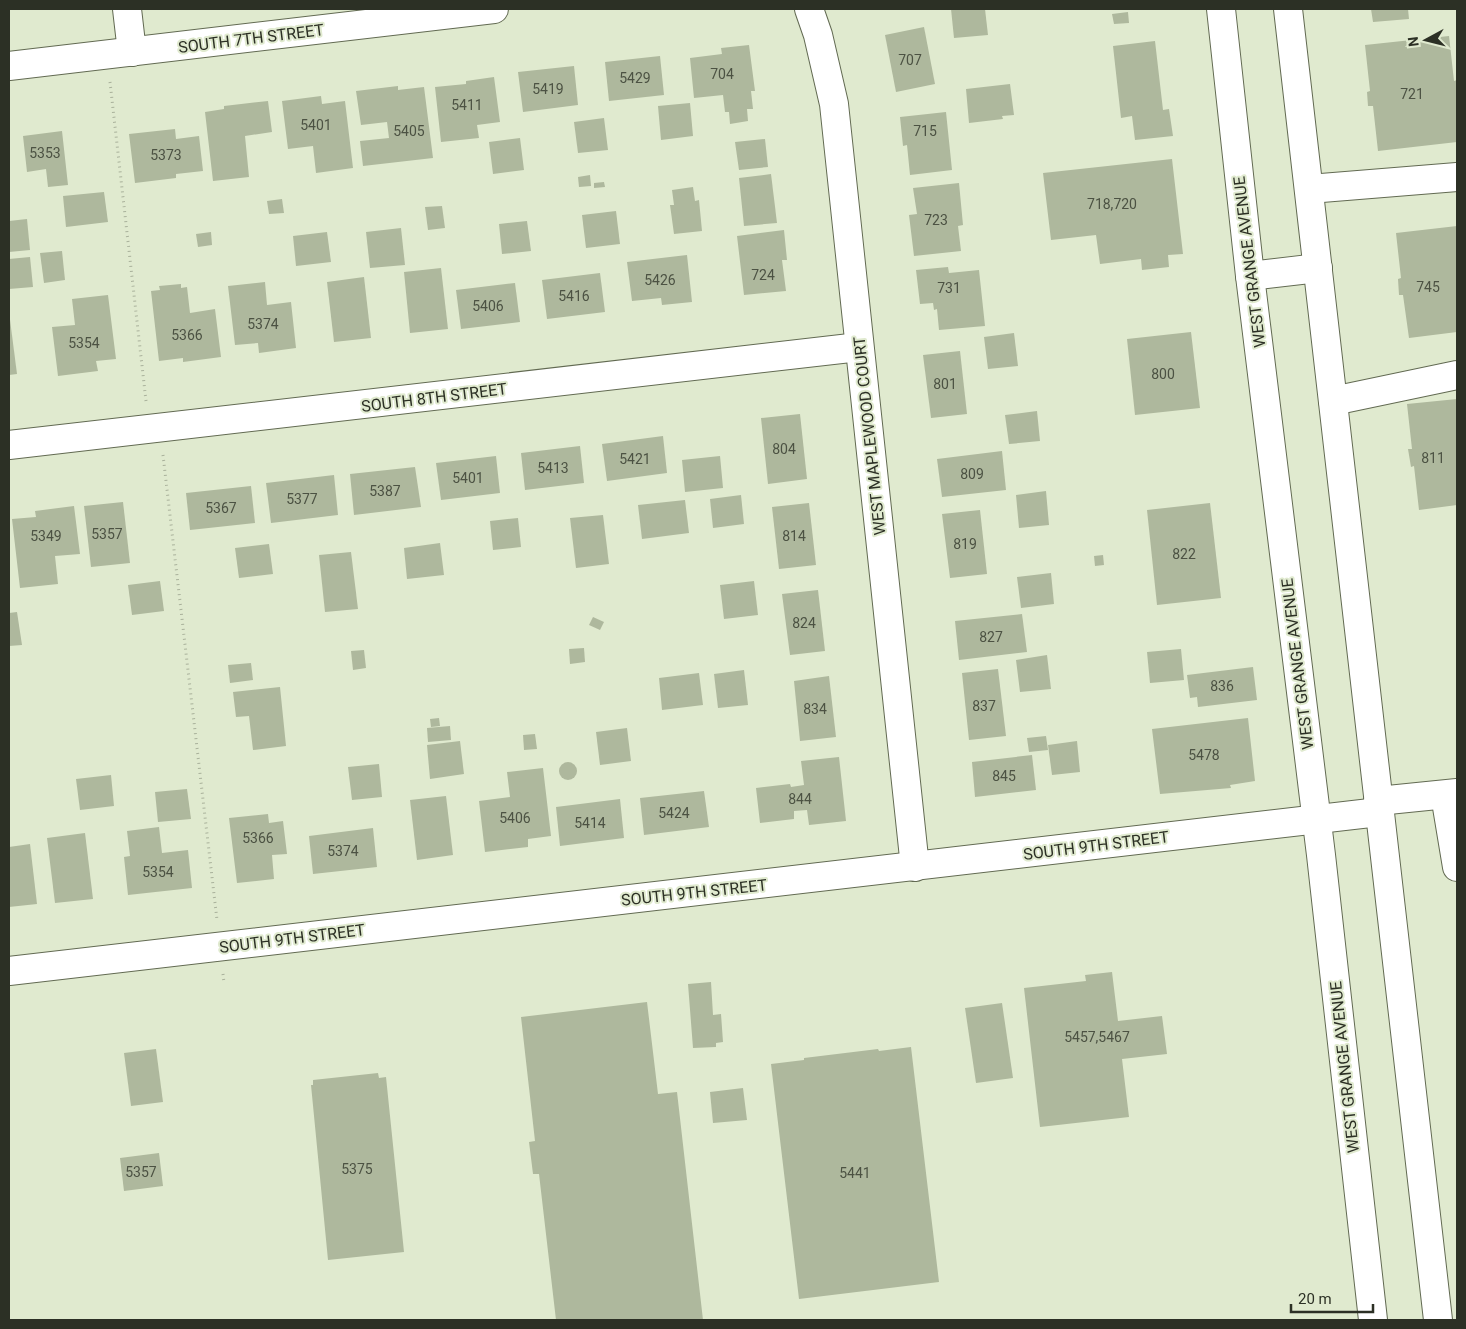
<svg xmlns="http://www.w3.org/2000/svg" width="1466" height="1329" font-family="Roboto,sans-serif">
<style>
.building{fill:#aeb89d}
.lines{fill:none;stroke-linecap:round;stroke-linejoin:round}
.minor-casing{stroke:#626a52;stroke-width:30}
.path{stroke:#a9b19b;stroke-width:3;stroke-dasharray:1 4;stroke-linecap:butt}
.minor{stroke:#fff;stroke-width:28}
.labels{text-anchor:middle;stroke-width:4;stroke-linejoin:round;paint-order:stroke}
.number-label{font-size:14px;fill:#4c5243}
.street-label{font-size:16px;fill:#2c3025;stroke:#e0eacf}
</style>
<rect width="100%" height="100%" fill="#e0eacf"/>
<g class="building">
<path d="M951 9H985L988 35 954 38Z"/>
<path d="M1371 9H1408L1409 19 1373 22Z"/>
<path d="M1128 12 1129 23 1114 24 1112 14Z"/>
<path d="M924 27 935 84 896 92 885 35Z"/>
<path d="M1449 36 1454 81 1457 80V96H1456L1457 142 1378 151 1373 106H1368L1367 92 1370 91 1365 45Z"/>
<path d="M1155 41 1163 110 1169 109 1173 136 1135 140 1132 116 1121 118 1113 46Z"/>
<path d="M749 45 755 91H751L753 109H747L748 121 730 124 729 112H725L723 95 694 98 690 58 722 54 721 48Z"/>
<path d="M660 56 664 95 609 101 605 62Z"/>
<path d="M574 66 578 105 523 112 518 72Z"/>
<path d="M494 77 500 122 477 125 479 138 441 142 435 87 466 84V81Z"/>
<path d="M1010 84 1014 115 1002 116 1003 119 969 123 966 89Z"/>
<path d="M398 86V90L424 87 433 158 363 166 360 141 389 138 387 122 361 125 356 91Z"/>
<path d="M321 96 322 104 345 101 353 168 316 173 313 146 288 149 282 101Z"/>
<path d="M268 101 272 132 245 136 249 177 213 181 205 112 224 109V106Z"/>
<path d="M690 103 693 136 661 140 658 106Z"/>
<path d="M946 112 952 170 910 175 907 145 903 146 900 117Z"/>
<path d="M604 118 608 150 578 153 574 122Z"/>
<path d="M175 129 176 139 199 136 203 171 176 174V178L135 183 129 134Z"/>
<path d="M62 131 68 185 48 187 46 169 27 172 23 136Z"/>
<path d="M520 138 524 170 493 174 489 142Z"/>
<path d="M765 139 768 167 739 170 735 142Z"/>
<path d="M1172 159 1183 254 1168 255 1169 267 1142 270 1141 259 1100 264 1096 235 1051 240 1043 173Z"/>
<path d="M771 174 777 223 744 226 739 178Z"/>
<path d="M590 175 591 186 579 187 578 177Z"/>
<path d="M604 182 605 187 594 188V183Z"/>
<path d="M959 183 963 225 958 226 961 251 914 256 909 215 917 214 913 188Z"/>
<path d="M693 187 695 201 699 200 702 231 674 234 670 205H674L672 190Z"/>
<path d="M104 192 108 222 66 227 63 196Z"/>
<path d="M282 199 284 213 269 214 267 201Z"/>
<path d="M442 206 445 228 428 230 425 207Z"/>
<path d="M616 211 620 244 586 248 582 215Z"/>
<path d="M27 219 30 250 9 252V221Z"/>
<path d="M527 221 531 251 502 254 499 224Z"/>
<path d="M1457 226V332L1409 338 1403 295H1399L1398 279 1401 278 1396 233Z"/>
<path d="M401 228 405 265 370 268 366 232Z"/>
<path d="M784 230 787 260H782L786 291 744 295 737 236Z"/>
<path d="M211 232 212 245 198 247 196 234Z"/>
<path d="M327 232 331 262 296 266 293 236Z"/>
<path d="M62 251 65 280 44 283 40 253Z"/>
<path d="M687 255 692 302 662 305 661 298 632 301 627 262Z"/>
<path d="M30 257 33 287 9 289V259Z"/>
<path d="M948 267 949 273 979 270 985 326 939 330 937 309 934 310 933 303 920 304 916 270Z"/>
<path d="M441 268 448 329 410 333 404 272Z"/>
<path d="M600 273 605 312 547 319 542 280Z"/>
<path d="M364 277 371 338 334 342 327 282Z"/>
<path d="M265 282 267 305 291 302 296 348 259 353 258 343 235 345 228 286Z"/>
<path d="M515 283 520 322 461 329 456 290Z"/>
<path d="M181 284V288L187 287 190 313 215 309 221 357 183 362V358L159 361 151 291 160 290 159 286Z"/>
<path d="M108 295 116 359 96 361 98 371 58 376 52 327 75 325 72 299Z"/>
<path d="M9 312 17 374 9 375Z"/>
<path d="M1191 332 1200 408 1135 415 1127 339Z"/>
<path d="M1014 333 1018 366 988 369 984 337Z"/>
<path d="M960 351 967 414 931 418 923 355Z"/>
<path d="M1457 399V505L1419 510 1414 466 1411 467 1408 449H1412L1407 404Z"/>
<path d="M1037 411 1040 441 1009 444 1005 415Z"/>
<path d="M800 414 807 479 768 484 761 418Z"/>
<path d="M663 436 667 473 607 481 602 444Z"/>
<path d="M580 446 584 483 525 490 521 453Z"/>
<path d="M1002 451 1006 490 942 497 937 459Z"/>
<path d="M496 456 500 493 441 500 436 463Z"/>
<path d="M720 456 723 488 685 492 682 460Z"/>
<path d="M415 467 421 507 354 515 350 474Z"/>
<path d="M334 475 338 515 271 523 266 483Z"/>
<path d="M251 486 255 523 190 530 186 493Z"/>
<path d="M1046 491 1049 525 1019 528 1016 495Z"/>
<path d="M741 495 744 524 713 528 710 499Z"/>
<path d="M685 500 689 533 642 539 638 505Z"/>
<path d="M123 502 130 563 91 567 84 506Z"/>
<path d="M809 503 816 565 779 569 772 507Z"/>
<path d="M1210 503 1221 598 1157 605 1147 510Z"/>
<path d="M74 506 80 554 55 556 58 584 20 588 12 519 36 517 35 511Z"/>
<path d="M980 510 987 574 950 578 942 514Z"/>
<path d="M603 515 609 564 576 568 570 518Z"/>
<path d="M518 518 521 547 493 550 490 521Z"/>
<path d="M440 543 444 575 407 579 404 548Z"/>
<path d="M269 544 273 574 239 578 235 548Z"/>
<path d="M351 552 358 609 325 612 319 555Z"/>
<path d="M1103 555 1104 565 1095 566 1094 556Z"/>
<path d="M1051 573 1054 604 1021 608 1017 577Z"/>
<path d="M160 581 164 611 132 615 128 585Z"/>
<path d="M754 581 758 615 724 619 720 585Z"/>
<path d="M818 590 825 651 790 655 782 594Z"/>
<path d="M17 612 22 645 9 646V613Z"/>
<path d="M1022 614 1027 652 959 660 955 621Z"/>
<path d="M593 617 604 622 600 630 589 625Z"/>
<path d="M584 648 585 662 570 664 569 649Z"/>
<path d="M1181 649 1184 680 1150 683 1147 652Z"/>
<path d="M364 650 366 668 353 670 351 651Z"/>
<path d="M1047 655 1051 689 1020 692 1016 660Z"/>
<path d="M251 663 253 680 230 683 228 665Z"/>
<path d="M1253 667 1257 700 1198 707 1197 697 1190 698 1187 675Z"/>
<path d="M998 669 1006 736 969 740 962 673Z"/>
<path d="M744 670 748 705 718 708 714 674Z"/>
<path d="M699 673 703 705 662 710 659 678Z"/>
<path d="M829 676 836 737 800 741 794 681Z"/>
<path d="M280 687 286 746 253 750 249 716 236 717 233 692Z"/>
<path d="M439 718 440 726 431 727 430 719Z"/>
<path d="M1248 718 1255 781 1230 785 1231 788 1160 794 1152 729Z"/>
<path d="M450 726 451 740 428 742 427 728Z"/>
<path d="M627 728 631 761 600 765 596 732Z"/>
<path d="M535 734 537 749 524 750 523 735Z"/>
<path d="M1046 736 1048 750 1029 752 1027 738Z"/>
<path d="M460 741 464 774 430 779 427 745Z"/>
<path d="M1077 741 1080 772 1052 775 1048 745Z"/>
<path d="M1032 755 1036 790 975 797 972 762Z"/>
<path d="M839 757 846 821 809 825 807 810 794 811V819L760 823 756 788 790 784 791 787 804 785 801 761Z"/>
<circle cx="568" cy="771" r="9"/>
<path d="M379 764 382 797 352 800 348 767Z"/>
<path d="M543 768 551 836 528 839V847L485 852 479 801 510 797 507 772Z"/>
<path d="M111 775 114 806 80 810 76 779Z"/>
<path d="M187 789 191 819 158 822 155 792Z"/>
<path d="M704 791 709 827 644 835 640 798Z"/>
<path d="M446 796 453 855 417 860 410 800Z"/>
<path d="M620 799 624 838 560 846 556 807Z"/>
<path d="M268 814 269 823 283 821 287 854 272 855 274 879 237 883 229 818Z"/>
<path d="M159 827 162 853 188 850 192 888 128 895 124 857 130 856 127 831Z"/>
<path d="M373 828 377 867 313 874 309 836Z"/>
<path d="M85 833 93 899 55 903 47 838Z"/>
<path d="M30 844 37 904 9 907V847Z"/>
<path d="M1112 972 1118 1021 1162 1016 1167 1054 1122 1059 1129 1117 1040 1127 1024 988 1086 981 1085 975Z"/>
<path d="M711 982 713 1015 721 1014 723 1042 716 1043V1047L693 1048 688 984Z"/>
<path d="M647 1002 658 1094 677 1092 703 1320H556L539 1174H533L529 1142 535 1141 521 1017Z"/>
<path d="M1002 1003 1013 1078 976 1083 965 1008Z"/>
<path d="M911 1047 939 1282 799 1299 771 1064 804 1060V1058L878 1049 879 1051Z"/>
<path d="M156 1049 163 1102 131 1106 124 1053Z"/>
<path d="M378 1073 379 1078 386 1077 404 1252 328 1260 311 1085H313V1080Z"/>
<path d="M743 1088 747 1120 713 1123 710 1092Z"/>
<path d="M159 1153 163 1186 124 1191 120 1158Z"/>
</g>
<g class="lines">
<g class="minor-casing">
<g id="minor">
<path d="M127 9 132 52"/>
<path d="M809 9 818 35 834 104 915 867"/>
<path d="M1221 9 1250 276 1321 855 1373 1320"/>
<path d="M1288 9 1438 1320"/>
<path d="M9 66 494 9"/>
<path d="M1309 189 1457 177"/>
<path d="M1250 276 1318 268"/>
<path d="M1333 401 1457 375"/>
<path d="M9 445 859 347"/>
<path d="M1445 795 1457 867"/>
<path d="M1378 801 1457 793"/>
<path d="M9 971 1379 812"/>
</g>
</g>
<g class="path">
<path d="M110 82 146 401"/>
<path d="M163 455 217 920"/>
<path d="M223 974 224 983"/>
</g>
<use href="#minor" class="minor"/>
</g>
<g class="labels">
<g class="number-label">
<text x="910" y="65">707</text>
<text x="722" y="79">704</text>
<text x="635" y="83">5429</text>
<text x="548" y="94">5419</text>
<text x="1412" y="99">721</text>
<text x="467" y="110">5411</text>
<text x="316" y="130">5401</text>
<text x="409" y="136">5405</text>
<text x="925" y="136">715</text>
<text x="45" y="158">5353</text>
<text x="166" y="160">5373</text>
<text x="1112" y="209">718,720</text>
<text x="936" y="225">723</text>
<text x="763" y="280">724</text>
<text x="660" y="285">5426</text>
<text x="1428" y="292">745</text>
<text x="949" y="293">731</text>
<text x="574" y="301">5416</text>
<text x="488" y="311">5406</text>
<text x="263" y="329">5374</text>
<text x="187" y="340">5366</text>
<text x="84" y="348">5354</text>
<text x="1163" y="379">800</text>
<text x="945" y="389">801</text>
<text x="784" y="454">804</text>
<text x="1433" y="463">811</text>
<text x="635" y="464">5421</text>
<text x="553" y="473">5413</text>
<text x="972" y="479">809</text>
<text x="468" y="483">5401</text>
<text x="385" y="496">5387</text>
<text x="302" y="504">5377</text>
<text x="221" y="513">5367</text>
<text x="107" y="539">5357</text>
<text x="46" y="541">5349</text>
<text x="794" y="541">814</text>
<text x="965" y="549">819</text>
<text x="1184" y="559">822</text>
<text x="804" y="628">824</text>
<text x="991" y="642">827</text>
<text x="1222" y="691">836</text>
<text x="984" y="711">837</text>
<text x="815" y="714">834</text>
<text x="1204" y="760">5478</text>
<text x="1004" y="781">845</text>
<text x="800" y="804">844</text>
<text x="674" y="818">5424</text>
<text x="515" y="823">5406</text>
<text x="590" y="828">5414</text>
<text x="258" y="843">5366</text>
<text x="343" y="856">5374</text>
<text x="158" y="877">5354</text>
<text x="1097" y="1042">5457,5467</text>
<text x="357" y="1174">5375</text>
<text x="141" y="1177">5357</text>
<text x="855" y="1178">5441</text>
</g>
<g class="street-label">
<text transform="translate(251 38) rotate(-7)" y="6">SOUTH 7TH STREET</text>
<text transform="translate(1249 262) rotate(-97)" y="6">WEST GRANGE AVENUE</text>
<text transform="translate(434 397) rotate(-7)" y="6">SOUTH 8TH STREET</text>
<text transform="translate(869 436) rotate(-96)" y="6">WEST MAPLEWOOD COURT</text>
<text transform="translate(1297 664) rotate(-97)" y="6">WEST GRANGE AVENUE</text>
<text transform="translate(1096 845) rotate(-7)" y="6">SOUTH 9TH STREET</text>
<text transform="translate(694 892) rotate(-6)" y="6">SOUTH 9TH STREET</text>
<text transform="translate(292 938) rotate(-7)" y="6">SOUTH 9TH STREET</text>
<text transform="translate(1344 1067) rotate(-96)" y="6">WEST GRANGE AVENUE</text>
</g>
</g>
<rect width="1466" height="1329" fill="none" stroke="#2c3025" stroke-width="20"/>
<g transform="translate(1426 40) rotate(263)" stroke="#e0eacf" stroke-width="4" paint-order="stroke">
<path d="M0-4L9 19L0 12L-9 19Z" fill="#2c3025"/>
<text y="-8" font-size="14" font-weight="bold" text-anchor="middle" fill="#2c3025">N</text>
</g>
<path d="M1291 1304v8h82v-8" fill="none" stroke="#2c3025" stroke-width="2.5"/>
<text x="1298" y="1304" font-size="15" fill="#2c3025" stroke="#e0eacf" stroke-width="4" paint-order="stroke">20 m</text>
</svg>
